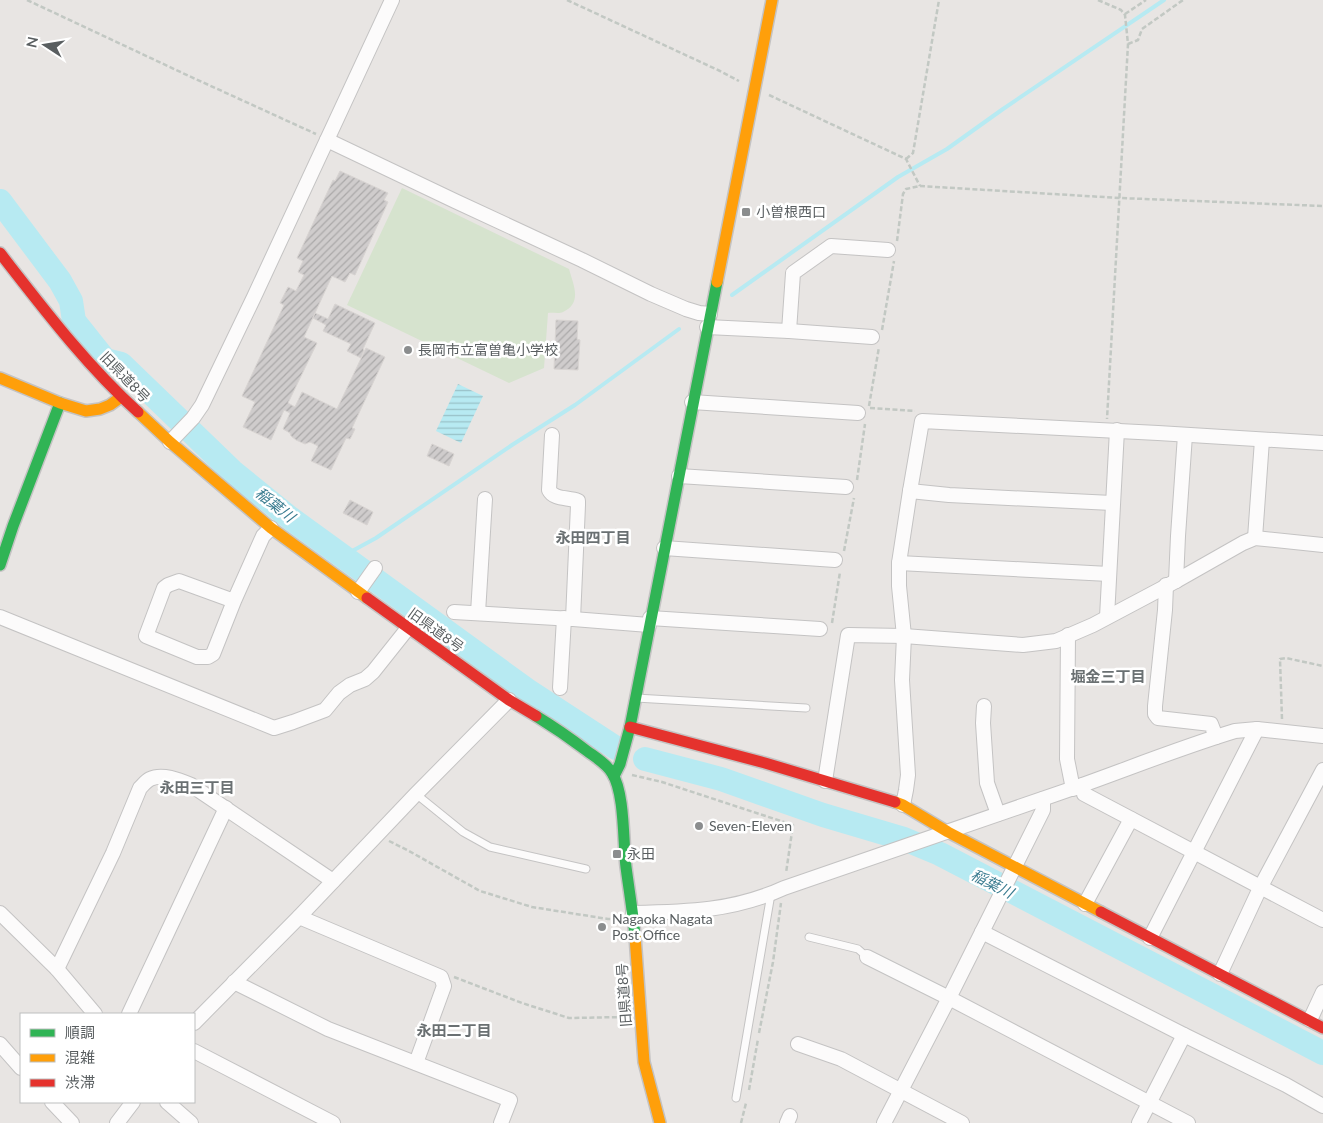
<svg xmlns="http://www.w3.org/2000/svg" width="1323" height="1123" font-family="Lato,'Noto Sans JP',sans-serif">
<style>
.pitch{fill:#d6e3ce}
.water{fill:url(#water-rules)}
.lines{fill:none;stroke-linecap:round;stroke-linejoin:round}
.stream{stroke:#b7eaf2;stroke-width:4}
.river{stroke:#b7eaf2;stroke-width:24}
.building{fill:url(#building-hatch);stroke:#d8d4d2}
.lane-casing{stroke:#c4c3c3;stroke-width:9}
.street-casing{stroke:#c4c3c3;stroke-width:16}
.fast-casing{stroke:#c4c3c3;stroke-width:14}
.slow-casing{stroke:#c4c3c3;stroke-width:14}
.jam-casing{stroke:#c4c3c3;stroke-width:14}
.path{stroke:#c2c8c3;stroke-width:2.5;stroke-dasharray:5 2.5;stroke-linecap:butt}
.lane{stroke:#fcfbfb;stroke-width:7}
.street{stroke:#fcfbfb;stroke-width:14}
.fast{stroke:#30b455;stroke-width:11}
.slow{stroke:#ff9f0a;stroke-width:11}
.jam{stroke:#e5322d;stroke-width:11}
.poi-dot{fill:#8b8d8e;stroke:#fff;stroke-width:2}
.labels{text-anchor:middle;stroke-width:5;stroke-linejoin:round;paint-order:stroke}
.poi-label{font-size:14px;fill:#595e60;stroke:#fff;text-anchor:start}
.street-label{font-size:14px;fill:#595e60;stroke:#fff}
.water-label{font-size:15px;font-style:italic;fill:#3a7c90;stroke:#fff}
.neighbourhood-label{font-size:15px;font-weight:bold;fill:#6a7072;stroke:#fff}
</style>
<defs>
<pattern id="water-rules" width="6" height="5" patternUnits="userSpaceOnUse" patternTransform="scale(1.25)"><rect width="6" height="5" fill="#b7eaf2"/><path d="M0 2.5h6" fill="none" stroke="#98c1c7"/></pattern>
<pattern id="building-hatch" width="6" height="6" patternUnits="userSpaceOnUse" patternTransform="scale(1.25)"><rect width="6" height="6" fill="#cfcccc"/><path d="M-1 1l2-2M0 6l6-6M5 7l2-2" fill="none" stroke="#aba9a9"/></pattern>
</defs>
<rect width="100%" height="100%" fill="#e8e5e3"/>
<path class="pitch" d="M402 188 569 269C573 284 583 303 563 312 559 314 552 312 548 313L544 368 509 383 347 305Z"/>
<path class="water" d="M458 384 483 396 461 443 436 431Z"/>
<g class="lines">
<g class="stream">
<path d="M732 295 898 177 947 149 1003 109 1164 0"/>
<path d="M343 556 376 538 512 445 575 405 679 329"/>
</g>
<g class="river">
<path d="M0 201 60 281 71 301 74 321 105 360 121 364 232 471 290 518 527 690 616 748"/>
<path d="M645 759 721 779 823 815 904 839 940 854 1323 1053"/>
</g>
</g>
<g class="building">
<path d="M340 171 388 193 384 200 388 202 355 275 350 273 345 282 332 276 304 337 317 343 288 403 295 407 302 392 337 409 366 348 385 357 352 428 355 429 350 439 346 438 331 470 311 461 318 446 310 442 305 444 296 440 291 436 290 433 283 429 290 413 284 410 271 440 243 427 255 402 242 396 284 305 280 303 288 287 296 291 304 275 298 272 303 261 297 258 333 180 335 181Z"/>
<path d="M335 304 375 323 363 349 364 350 361 358 347 351 351 344 323 331 326 325 313 318 315 313 328 319Z"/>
<path d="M556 320 578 321 577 339 580 340 578 370 554 369Z"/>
<path d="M432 444 454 454 449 466 427 456Z"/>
<path d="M350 500 373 512 367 525 343 513Z"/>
</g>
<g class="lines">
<g class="lane-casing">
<g id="lane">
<path d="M636 698 806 708"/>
<path d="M416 794 463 832 490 847 586 869"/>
<path d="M809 937 858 949 867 957"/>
<path d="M736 1098 771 894"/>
</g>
</g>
<g class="street-casing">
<g id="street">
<path d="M327 140 455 201 582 260 651 294 686 309 699 313 710 314"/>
<path d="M707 327 789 331 872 337"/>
<path d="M789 331 793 273 831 246 888 250"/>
<path d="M692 402 858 413"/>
<path d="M552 435 549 490C554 500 568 497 578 501V505L573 619"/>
<path d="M170 442 193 418 202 405 254 297 392 0"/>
<path d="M679 476 846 487"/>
<path d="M910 491 949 495 1112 503"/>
<path d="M1255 538 1262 440"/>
<path d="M664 548 835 560"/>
<path d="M899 563 1109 574"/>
<path d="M1176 581 1178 536 1185 435"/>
<path d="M1166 585 1165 610 1155 706V714L1158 718 1211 724 1216 737"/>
<path d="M358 592 375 568"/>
<path d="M234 601 179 581 168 585 164 588 146 636 197 657H208L213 654 234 601 263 536 271 528"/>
<path d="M454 612 573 619 649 625"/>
<path d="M478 613 485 499"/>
<path d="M0 617 274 728 293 722 325 710 339 693 350 685 365 679 373 672 408 628"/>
<path d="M1107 617 1117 430"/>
<path d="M650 618 820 629"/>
<path d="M1068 635 1067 759 1073 789"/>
<path d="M560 688 564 618"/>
<path d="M984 706 983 723 987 783 998 814"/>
<path d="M825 781 848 635 904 636 1023 645 1056 641 1093 625 1176 581 1243 543 1255 538 1323 545"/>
<path d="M1083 785 1084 794 1323 920"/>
<path d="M903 805 906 790 908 775 902 680 904 636 899 586V563L910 491 922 421 1158 433 1323 443"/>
<path d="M1085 904 1131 819"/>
<path d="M0 913 57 969 95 1014"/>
<path d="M633 913C687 912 734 911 784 888 879 855 975 823 1071 789 1125 770 1179 748 1235 731L1257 729 1323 736"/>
<path d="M299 917 441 977 444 986 416 1063"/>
<path d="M982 932 1184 1035 1286 1085 1323 1106"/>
<path d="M1150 938 1257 729"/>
<path d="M867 957 949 998 1188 1123"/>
<path d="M57 969 113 853 140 788C143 785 146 781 150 779 162 773 179 780 191 785L333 881"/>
<path d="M1220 974 1260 888 1323 770"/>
<path d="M234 982 328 1029 510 1100 501 1123"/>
<path d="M129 1014 226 808"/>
<path d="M1310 1020 1323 992"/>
<path d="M194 1023 299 917 416 794 509 700"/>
<path d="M0 1044 21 1068"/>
<path d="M798 1044 841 1059 962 1123"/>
<path d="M194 1051 333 1123"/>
<path d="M52 1102 72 1123"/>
<path d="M167 1102 191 1123"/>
<path d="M117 1123 133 1102"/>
<path d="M787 1123 790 1116"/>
<path d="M884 1123 949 998 1043 810V799"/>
<path d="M1139 1123 1184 1035"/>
</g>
</g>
<g class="fast-casing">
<g id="fast">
<path d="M0 565 13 526 60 403"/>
<path d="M536 716C554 727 570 738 587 751 595 757 607 764 612 773 625 793 623 843 626 867 629 890 633 913 635 936"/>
<path d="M614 776 620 764 630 727 717 282"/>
</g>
</g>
<g class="slow-casing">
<g id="slow">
<path d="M717 282 772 0"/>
<path d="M0 378 60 403 86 411 100 409 110 405 121 397"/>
<path d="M138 412 170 442 271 528 367 598"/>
<path d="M895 802 903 805 948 832 1101 912"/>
<path d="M635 936 644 1062 660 1123"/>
</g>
</g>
<g class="jam-casing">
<g id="jam">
<path d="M0 253C43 308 86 365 138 412"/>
<path d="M367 598 509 700 536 716"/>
<path d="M630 727 765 763 895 802"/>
<path d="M1101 912 1323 1028"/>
</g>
</g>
<g class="path">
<path d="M27 0 189 76 316 134"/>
<path d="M567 0 720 71 739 81"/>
<path d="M1098 0 1121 10 1125 15 1128 44 1107 419"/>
<path d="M1125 14 1146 0"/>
<path d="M1128 44 1138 40 1142 29 1183 0"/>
<path d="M769 95 906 159 920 186"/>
<path d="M906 159 913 153 939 0"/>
<path d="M897 241 903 194 906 189 920 186 1120 198 1323 206"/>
<path d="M882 330 894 261"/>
<path d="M869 406 879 347"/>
<path d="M870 408 915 411"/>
<path d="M857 480 865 424"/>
<path d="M844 551 854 498"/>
<path d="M832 623 840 572"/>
<path d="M1282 719 1280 659 1286 658 1323 666"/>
<path d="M632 775 662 782 793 825 786 873"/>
<path d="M389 841 409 851 480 891 532 907 608 919H618"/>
<path d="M454 977 522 1003 569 1018 624 1017"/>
<path d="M759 1033 773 962 781 903"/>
<path d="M749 1090 758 1039"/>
<path d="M741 1123 746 1103"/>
</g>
<use href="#lane" class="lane"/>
<use href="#street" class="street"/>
<use href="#fast" class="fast"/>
<use href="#slow" class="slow"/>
<use href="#jam" class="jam"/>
</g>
<g class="poi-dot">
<rect x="741" y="207" width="10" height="10" rx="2.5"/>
<circle cx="408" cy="350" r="5"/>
<circle cx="699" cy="826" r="5"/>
<rect x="612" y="849" width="10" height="10" rx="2.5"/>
<circle cx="602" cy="927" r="5"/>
</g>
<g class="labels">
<g class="poi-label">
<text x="756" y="217">小曽根西口</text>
<text x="418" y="355">長岡市立富曽亀小学校</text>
<text x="709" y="831">Seven-Eleven</text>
<text x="627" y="859">永田</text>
<text x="612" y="924">Nagaoka Nagata<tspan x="612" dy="16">Post Office</tspan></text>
</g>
<g class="street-label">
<text transform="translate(125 377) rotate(46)" y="5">旧県道8号</text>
<text transform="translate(436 630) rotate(36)" y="5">旧県道8号</text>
<text transform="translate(624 995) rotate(-94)" y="5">旧県道8号</text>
</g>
<g class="water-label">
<text transform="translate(275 505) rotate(39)" y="5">稲葉川</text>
<text transform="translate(992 884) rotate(27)" y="5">稲葉川</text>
</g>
<g class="neighbourhood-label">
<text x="593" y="543">永田四丁目</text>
<text x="1108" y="682">堀金三丁目</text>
<text x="197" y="793">永田三丁目</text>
<text x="454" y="1036">永田二丁目</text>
</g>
</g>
<rect x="20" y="1013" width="175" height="90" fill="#ffffff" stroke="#bdbfbf"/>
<rect x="30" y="1029" width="25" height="8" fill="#30b455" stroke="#bdbfbf"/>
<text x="65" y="1038" font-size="15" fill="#595e60">順調</text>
<rect x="30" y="1054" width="25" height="8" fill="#ff9f0a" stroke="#bdbfbf"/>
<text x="65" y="1063" font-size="15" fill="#595e60">混雑</text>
<rect x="30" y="1079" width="25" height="8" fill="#e5322d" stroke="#bdbfbf"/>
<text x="65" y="1088" font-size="15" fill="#595e60">渋滞</text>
<g transform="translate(45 45) rotate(282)" stroke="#ffffff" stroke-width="4" paint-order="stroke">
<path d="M0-4L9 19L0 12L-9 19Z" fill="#595e60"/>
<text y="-8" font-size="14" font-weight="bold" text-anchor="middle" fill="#595e60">N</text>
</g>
</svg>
